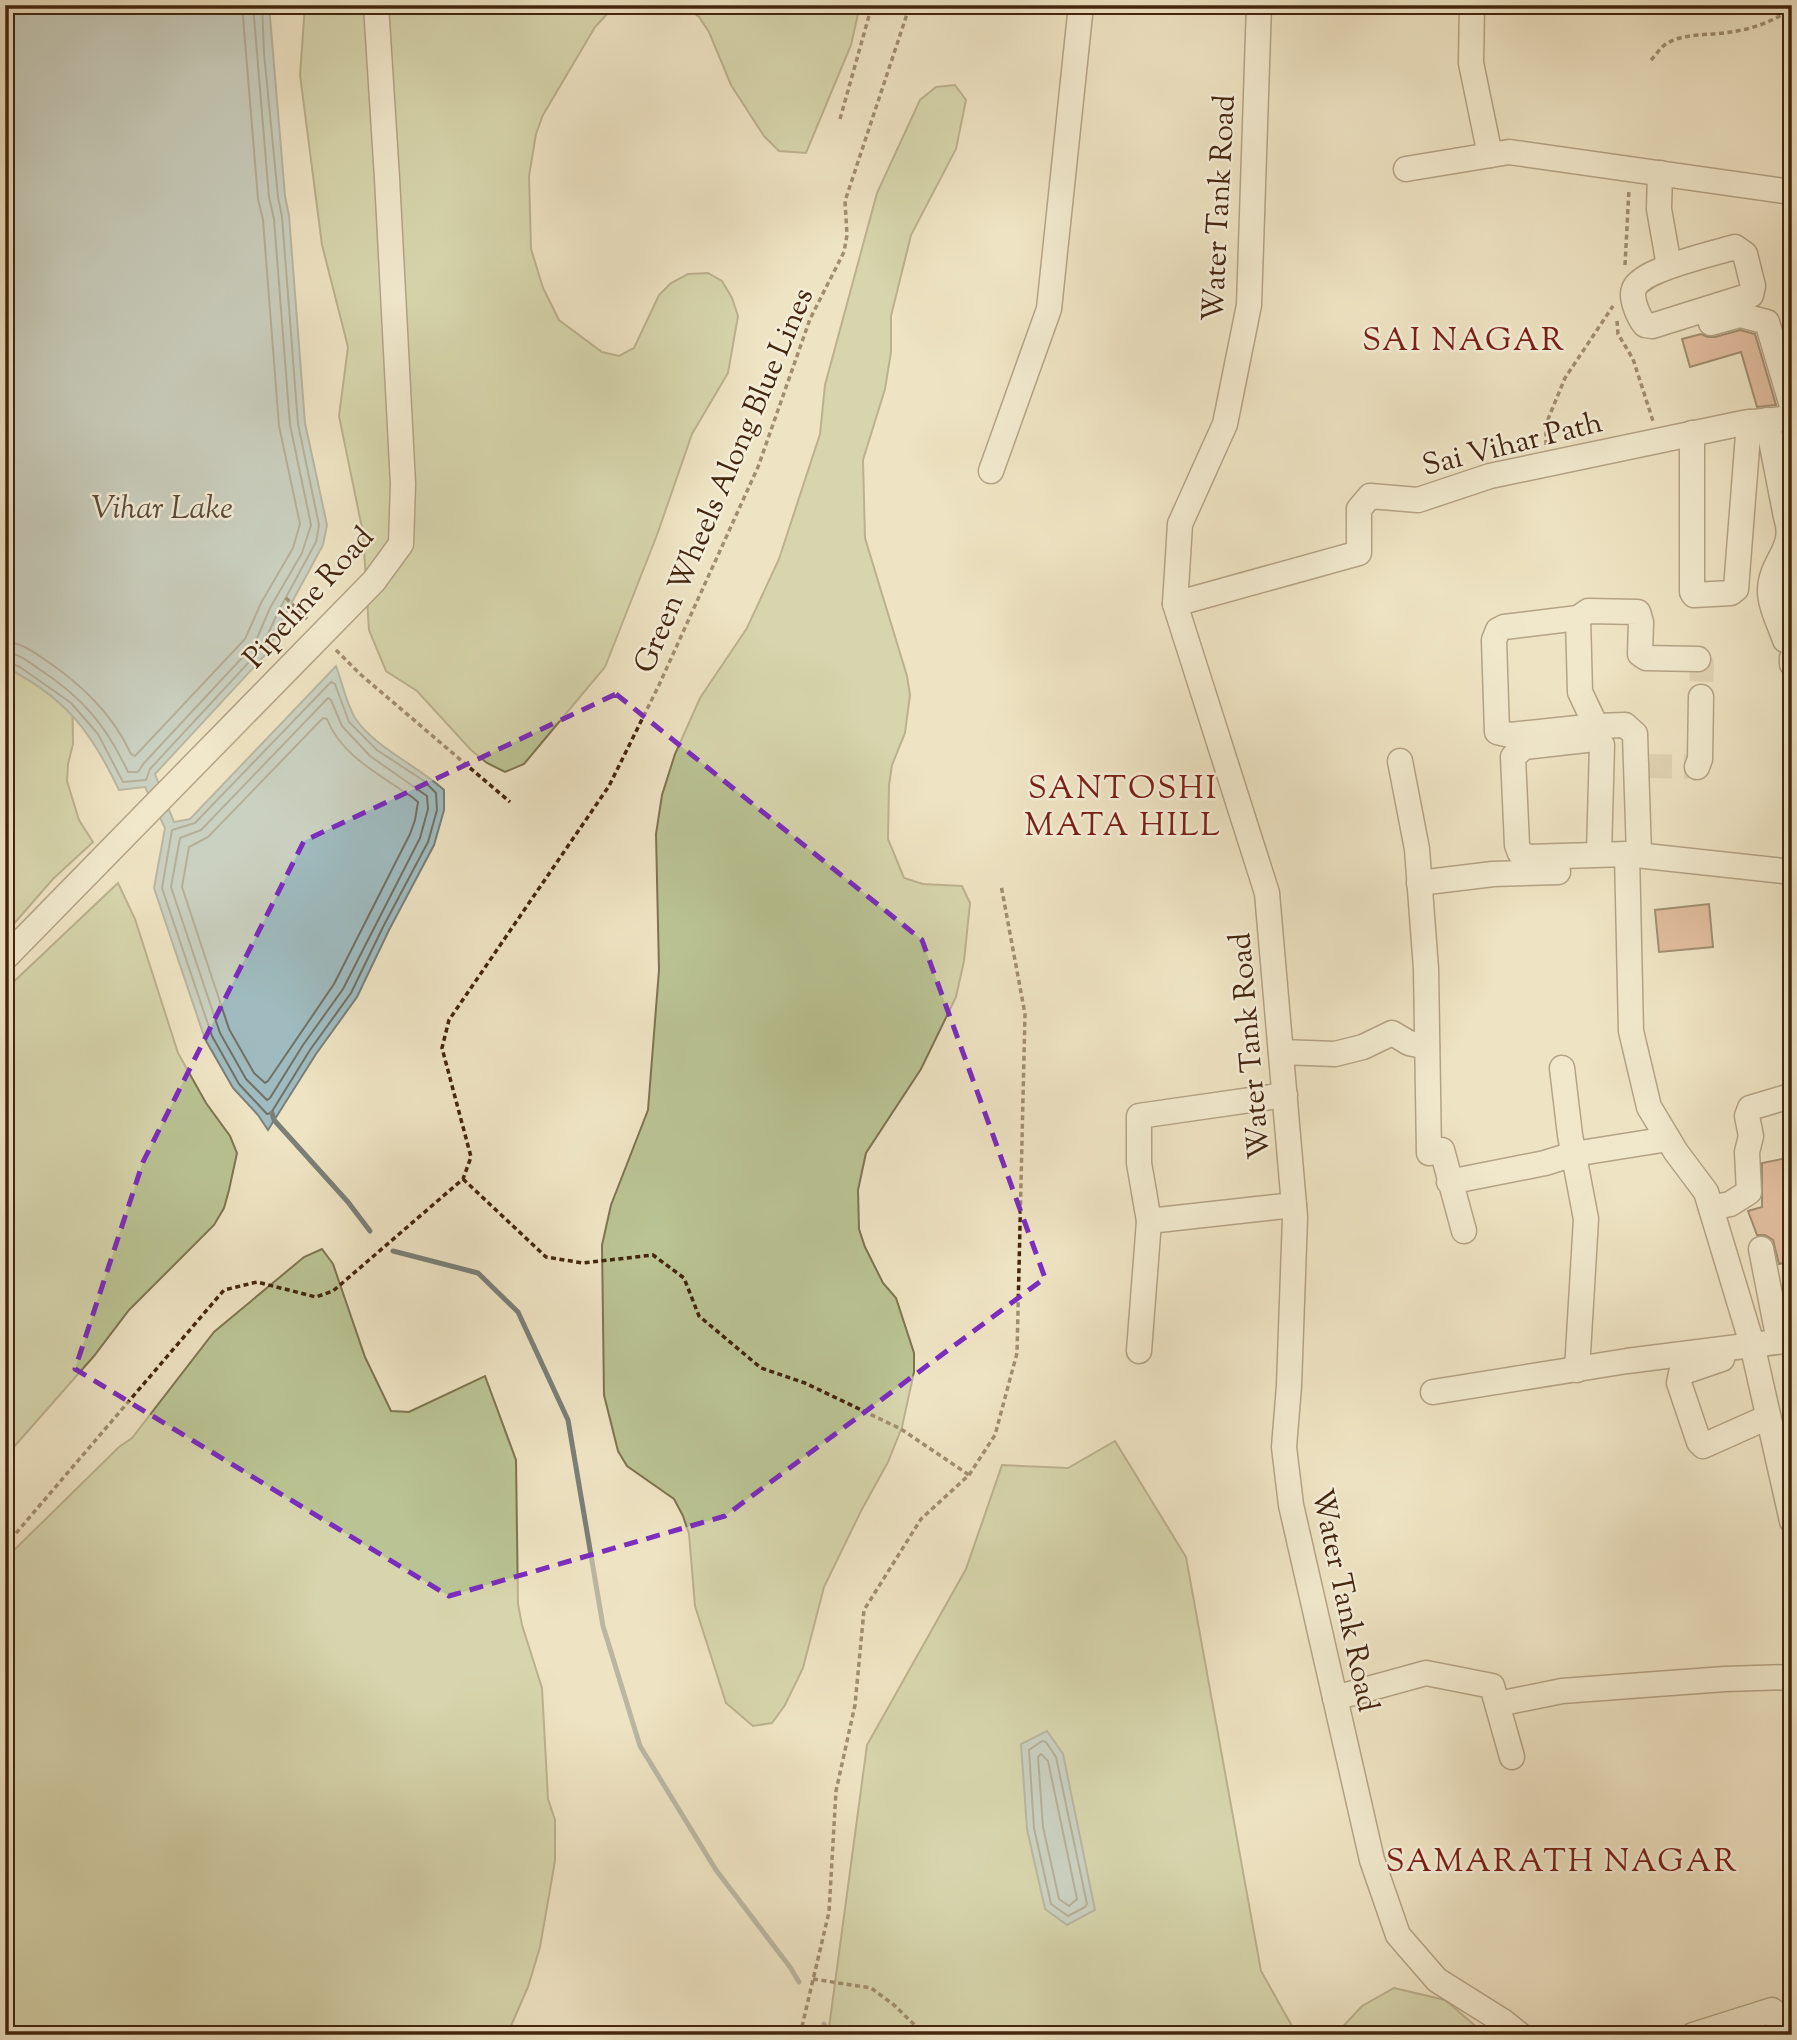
<svg xmlns="http://www.w3.org/2000/svg" width="1797" height="2040" font-family="'Sorts Mill Goudy',serif">
<style>
.green{fill:#bac393;stroke:#7e7450;stroke-width:2}
.water{fill:#9fbbbf;stroke:#7a7f78;stroke-width:2}
.lines{fill:none;stroke-linecap:round;stroke-linejoin:round}
.shore{stroke:#717066;stroke-width:2}
.stream{stroke:#7a7f78;stroke-width:5}
.building{fill:#d39175;stroke:#43260e;stroke-width:2}
.minor-tunnel{stroke:#ccbd9f;stroke-width:24;stroke-dasharray:24 12;stroke-linecap:butt}
.minor-casing{stroke:#6e553b;stroke-width:27}
.path{stroke:#43260e;stroke-width:3.5;stroke-dasharray:5 3.5;stroke-linecap:butt}
.minor{stroke:#f4edd8;stroke-width:24}
.marked{fill:none;stroke:#7b2cbf;stroke-width:5;stroke-dasharray:14 9;stroke-linejoin:round}
.labels{text-anchor:middle;stroke-width:5;stroke-linejoin:round;paint-order:stroke}
.street-label{font-size:30px;fill:#43260e;stroke:#f4edd8}
.neighbourhood-label{font-size:32px;letter-spacing:2px;fill:#7a1f14;stroke:#f4edd8}
.water-label{font-size:32px;font-style:italic;fill:#5a4b3a;stroke:#f4edd8}
</style>
<rect width="100%" height="100%" fill="#eee3c3"/>
<filter id="stains"><feTurbulence type="fractalNoise" baseFrequency=".00286" numOctaves="4"/><feColorMatrix values="0 0 0 0 .2 0 0 0 0 .09 0 0 0 0 .02 0 0 0 .5 -.17"/></filter>
<radialGradient id="worn" r=".72"><stop offset=".6" stop-color="#630" stop-opacity="0"/><stop offset="1" stop-color="#630" stop-opacity=".3"/></radialGradient>
<g class="green">
<path d="M305 5H637L608 13 595 27 543 115 536 134 529 176 531 249 543 288 559 320 602 352 619 356 634 348 659 295 671 283 688 274 708 273 722 281 732 298 738 316 728 373 692 434 657 535 605 667 524 764 505 772 487 763 471 750 417 691 386 671 369 630 363 533 339 416 348 347 322 245 300 75Z"/>
<path d="M684 5H860L851 45 806 153 779 151 764 136 731 85 709 32 699 17Z"/>
<path d="M955 85 966 100 956 149 911 235 891 316V352L885 389 863 460 865 538 907 676 910 695 905 733 892 765 889 785 888 839 904 878 923 884 962 886 970 903 964 961 956 997 921 1069 866 1153 858 1190 859 1229 865 1247 883 1283 896 1298 914 1353V1372L902 1427 888 1462 861 1511 824 1587 803 1668 785 1705 772 1723 753 1726 726 1703 695 1606 689 1534 683 1516 674 1499 627 1466 618 1451 604 1395 602 1245 611 1205 648 1110 659 970 656 834 662 795 675 754 700 698 747 628 779 559 820 434 825 385 877 193 920 100 936 87Z"/>
<path d="M5 659 72 687 73 744 68 764 67 781 79 820 93 842 53 879 5 934Z"/>
<path d="M118 883 135 919 178 1053 206 1103 230 1136 237 1153 229 1190 224 1208 214 1225 129 1310 94 1356 5 1457V990Z"/>
<path d="M322 1249 333 1264 365 1357 391 1411 409 1412 485 1376 516 1460 518 1604 522 1625 542 1688 548 1799 555 1820V1861L540 1947 528 1987 507 2035H5V1559L119 1447 132 1438 214 1332 304 1257Z"/>
<path d="M1115 1441 1186 1557 1261 1971 1297 2035H828L867 1745 966 1569 1002 1465 1068 1468Z"/>
<path d="M1394 1988 1445 2000 1486 2035H1335L1362 2006Z"/>
</g>
<g class="water">
<path d="M5 5H269L285 196 289 216 305 423 327 525 323 545 285 615 267 653 155 774 174 822 190 819 336 666C342 682 346 703 355 718 374 747 418 766 444 790V810L434 845 389 930 357 997 316 1054 268 1130 258 1115 233 1088 205 1039 154 888 165 828 145 787 119 790C91 731 65 697 5 667Z"/>
<path d="M1047 1731 1063 1754 1095 1910 1067 1925 1045 1909 1027 1829 1021 1744Z"/>
</g>
<g class="lines">
<g class="shore">
<path d="M5 642C20 642 32 651 44 659 81 684 112 713 131 754L135 756 245 639 261 603 293 548 300 524 279 426 263 220 258 199 242 5"/>
<path d="M5 652C18 653 29 662 39 669 82 697 106 725 128 772H138L144 763 254 645 270 608 302 553 311 525 290 425 274 219 269 197 253 5"/>
<path d="M5 661 20 667 71 703 98 734 123 782 146 780 150 769 261 649 278 612 316 542 319 525 298 424 282 217 278 197 264 53 262 5"/>
<path d="M331 682 335 684 349 722 377 750 424 781 436 793 437 810 428 842 383 927 351 993 310 1050 271 1113 267 1114 239 1084 212 1036 162 888 172 830 195 823Z"/>
<path d="M328 698 331 700 342 726 370 756 427 796 428 809 420 838 343 989 303 1045 270 1098 267 1100 246 1079 220 1033 171 887 180 838 201 830Z"/>
<path d="M323 718 327 719C341 756 382 776 412 797L418 802 415 820 410 834 334 984 268 1081 265 1083 254 1073 229 1029 182 887 189 847 208 837Z"/>
<path d="M1042 1741 1046 1742 1056 1757 1087 1904 1085 1907 1068 1916 1051 1904 1034 1828 1029 1750Z"/>
<path d="M1041 1754 1048 1761 1077 1899 1069 1906 1059 1899 1043 1827 1038 1757Z"/>
</g>
<g class="stream">
<path d="M272 1113 274 1120 348 1202 370 1231"/>
<path d="M393 1251 478 1273 518 1312 568 1420 603 1626 640 1746 716 1870 790 1967 799 1982"/>
<path d="M824 2024 830 2035"/>
</g>
</g>
<g class="building">
<path d="M1740 330 1755 334 1776 405 1757 407 1741 352 1690 367 1682 339 1701 334 1708 337H1715Z"/>
<path d="M1709 904 1713 947 1659 952 1655 910Z"/>
<path d="M1792 1157V1261L1779 1264 1773 1240 1765 1235H1757L1748 1211 1762 1207V1163Z"/>
</g>
<g class="lines">
<g class="minor-tunnel">
<path d="M1698 659 1702 664 1701 697"/>
<path d="M1648 766 1697 767"/>
</g>
<g class="minor-casing">
<g id="minor">
<path d="M1259 5 1249 305 1225 424 1180 524 1175 604 1267 893 1295 1217 1289 1386 1284 1447 1291 1505 1372 1860 1398 1935 1437 1980 1504 2022 1520 2035"/>
<path d="M1472 5 1471 63 1490 155"/>
<path d="M1406 169 1509 152 1792 192"/>
<path d="M1660 173 1659 209 1669 266"/>
<path d="M1735 247 1745 254 1753 286 1751 295 1652 326 1645 325C1639 318 1630 298 1634 289 1640 270 1715 253 1735 247Z"/>
<path d="M1711 323 1740 315 1767 322 1792 406"/>
<path d="M1767 420 1786 517C1797 549 1770 561 1770 591 1770 606 1780 625 1785 640L1792 638"/>
<path d="M1692 433V592L1694 595 1731 593 1736 589 1749 422"/>
<path d="M991 471 1049 309 1081 5"/>
<path d="M1175 604 1359 553V509L1370 496 1418 500 1490 476 1743 423 1792 418"/>
<path d="M1578 618 1580 692 1596 726"/>
<path d="M1792 658V664"/>
<path d="M1400 761 1417 849 1426 969 1429 1153 1442 1150 1464 1231"/>
<path d="M1697 767 1700 759 1701 697"/>
<path d="M1599 854 1602 745 1595 739 1524 747 1513 757 1517 845 1520 853 1528 857 1627 854"/>
<path d="M1639 854 1635 734 1625 725 1596 726 1510 735 1497 732 1494 640 1498 630 1504 627 1578 618 1588 611 1638 612 1641 622 1640 654 1646 658 1698 659"/>
<path d="M1792 872 1627 854 1631 1031 1649 1107 1676 1152 1706 1192 1752 1344 1792 1521"/>
<path d="M1419 883 1493 874 1558 872"/>
<path d="M5 958 374 581 401 544 403 484 387 178 376 5"/>
<path d="M1281 1052 1335 1054 1363 1047 1392 1033 1409 1043 1427 1047"/>
<path d="M1562 1068 1570 1135 1586 1219 1577 1370"/>
<path d="M1449 1182 1545 1163 1574 1154 1668 1139"/>
<path d="M1711 1208 1730 1204 1749 1192 1747 1152 1751 1136 1747 1116 1750 1108 1787 1097 1792 1099"/>
<path d="M1149 1221 1294 1205"/>
<path d="M1761 1249 1779 1341"/>
<path d="M1139 1351 1149 1221 1139 1163V1116L1285 1095"/>
<path d="M1722 1359 1681 1373 1679 1383 1699 1442 1703 1446 1768 1417"/>
<path d="M1433 1392 1627 1361 1792 1340"/>
<path d="M1335 1698 1426 1673 1492 1686 1512 1757"/>
<path d="M1498 1704 1562 1691 1725 1679 1792 1677"/>
<path d="M1693 2035 1772 2010 1779 2023 1792 2020"/>
</g>
</g>
<g class="path">
<path d="M1651 60C1656 55 1660 48 1666 44 1685 32 1710 36 1731 32 1752 29 1776 21 1792 7"/>
<path d="M840 119 872 5"/>
<path d="M1625 265 1629 189"/>
<path d="M1617 321 1618 334 1633 359 1653 421"/>
<path d="M1546 445V424L1565 378 1613 306"/>
<path d="M286 598 307 619"/>
<path d="M336 650 360 674 510 802"/>
<path d="M463 1179 546 1257 583 1263 653 1255 684 1278 699 1316 761 1368 805 1383 901 1429 969 1475"/>
<path d="M5 1546 224 1290 257 1282 316 1297 333 1291 463 1179 471 1157 442 1048 449 1020 609 786 659 685 758 467 810 319 844 252 847 235 845 201 910 5"/>
<path d="M813 1979 871 1988 894 2005 925 2035"/>
<path d="M800 2035 829 1912 836 1791 855 1705 864 1610 921 1519 969 1475 995 1435 1017 1353 1025 1014 1001 885"/>
</g>
<use href="#minor" class="minor"/>
</g>
<path d="M0 0H1797V2040H0ZM616 694 922 940 1045 1278 725 1516 449 1596 75 1369 143 1162 304 841Z" fill="#eee3c3" fill-opacity=".55" fill-rule="evenodd"/>
<path class="marked" d="M616 694 922 940 1045 1278 725 1516 449 1596 75 1369 143 1162 304 841Z"/>
<g class="labels">
<g class="street-label">
<text transform="translate(1218 208) rotate(-87)" y="10">Water Tank Road</text>
<text transform="translate(1512 443) rotate(-14)" y="10">Sai Vihar Path</text>
<text transform="translate(723 480) rotate(-67)" y="10">Green Wheels Along Blue Lines</text>
<text transform="translate(308 597) rotate(-48)" y="10">Pipeline Road</text>
<text transform="translate(1249 1046) rotate(-95)" y="10">Water Tank Road</text>
<text transform="translate(1346 1600) rotate(78)" y="10">Water Tank Road</text>
</g>
<g class="neighbourhood-label">
<text x="1464" y="350">SAI NAGAR</text>
<text x="1123" y="798">SANTOSHI<tspan x="1123" dy="37">MATA HILL</tspan></text>
<text x="1562" y="1871">SAMARATH NAGAR</text>
</g>
<g class="water-label">
<text x="162" y="518">Vihar Lake</text>
</g>
</g>
<rect width="1797" height="2040" fill="none" stroke="#eee3c3" stroke-width="28"/>
<rect x="7" y="7" width="1783" height="2026" fill="none" stroke="#43260e" stroke-width="3.5"/>
<rect x="14" y="14" width="1769" height="2012" fill="none" stroke="#43260e" stroke-width="2"/>
<rect width="100%" height="100%" filter="url(#stains)"/>
<rect width="100%" height="100%" fill="url(#worn)"/>
</svg>
